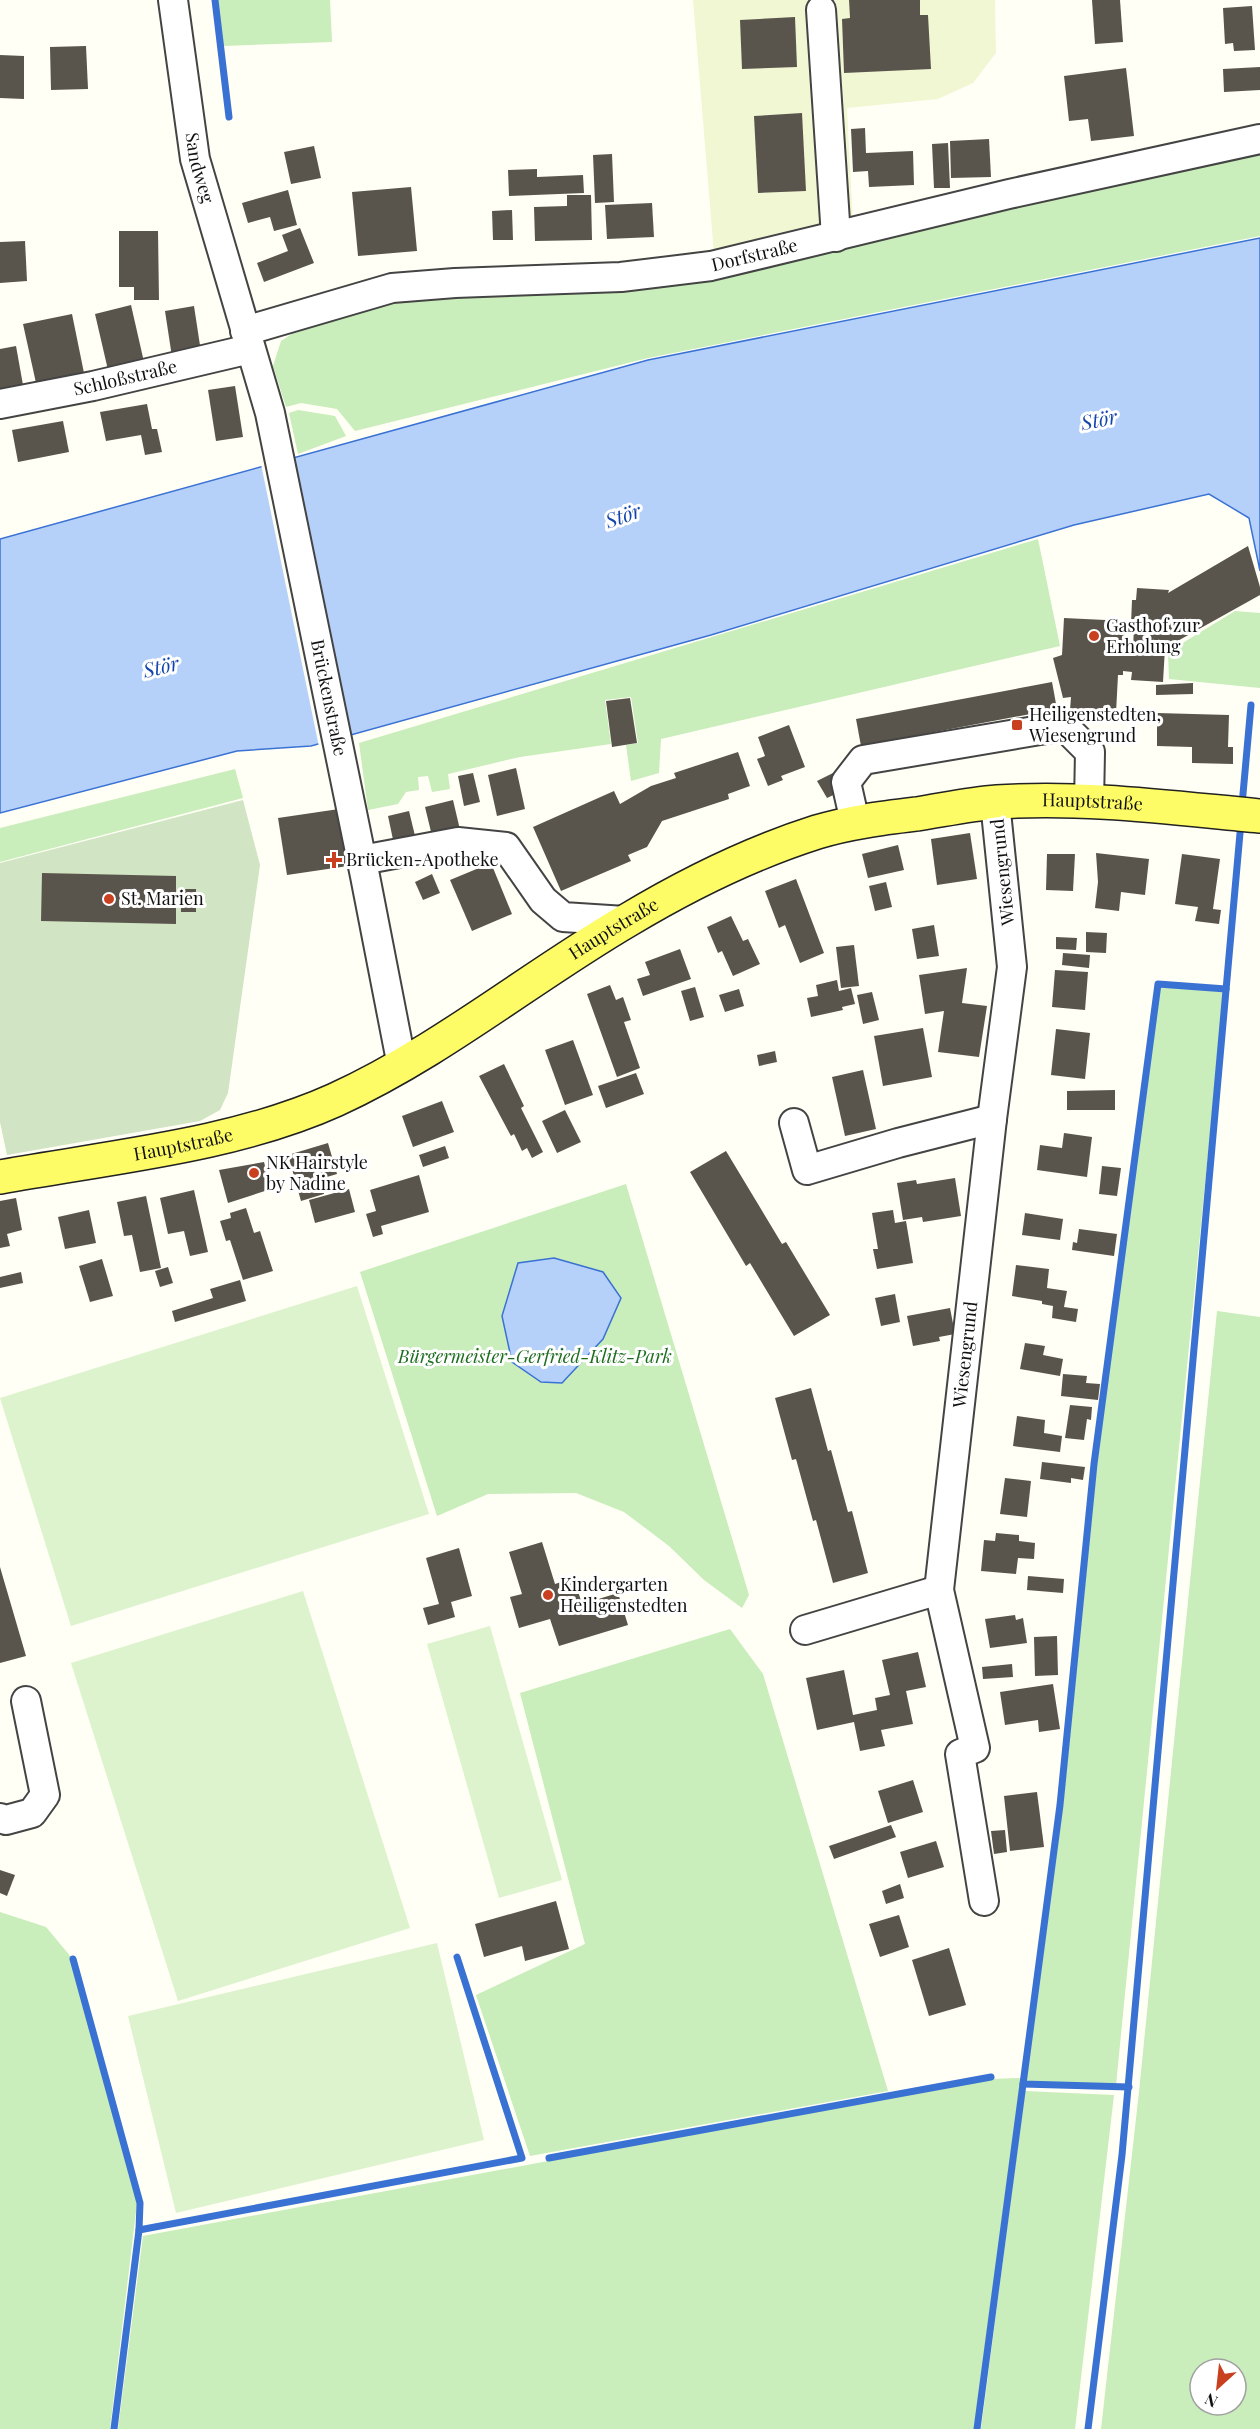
<svg xmlns="http://www.w3.org/2000/svg" width="1260" height="2429" font-family="'Playfair Display',serif">
<style>
.farmland{fill:#f2f7d3}
.green{fill:#c9edbb;fill-rule:evenodd}
.cemetery{fill:#d1e4c3}
.pitch{fill:#ddf3cd}
.water{fill:#b6d1f9;stroke:#3a72d4;stroke-width:1.5}
.pier{fill:#fffff5}
.lines{fill:none;stroke-linecap:round;stroke-linejoin:round}
.stream{stroke:#3a72d4;stroke-width:7}
.building{fill:#5a554c}
.minor-casing{stroke:#444;stroke-width:32}
.major-casing{stroke:#222;stroke-width:36}
.minor{stroke:#fff;stroke-width:28}
.major{stroke:#fefc66;stroke-width:33}
.poi-dot{fill:#c94020;stroke:#fff;stroke-width:2}
.labels{text-anchor:middle;stroke-width:6;stroke-linejoin:round;paint-order:stroke}
.street-label{font-size:18px;fill:#111;stroke:#fff}
.poi-label{font-size:18px;fill:#111;stroke:#fff;text-anchor:start}
.park-label{font-size:18px;font-style:italic;fill:#1c6d1e;stroke:#fff}
.water-label{font-size:20px;font-style:italic;fill:#1244ab;stroke:#fff}
</style>
<rect width="100%" height="100%" fill="#fffff5"/>
<path class="farmland" d="M693 0H995L996 53 973 83 938 99 847 108 853 224 714 254Z"/>
<g class="green">
<path d="M217 0H330L332 42 223 46Z"/>
<path d="M1260 150V236L648 358 355 431 337 409 301 403 286 407 273 366 281 341 315 319 379 301 535 292 1068 191Z"/>
<path d="M298 410 335 416 346 436 298 454 289 413Z"/>
<path d="M1038 539 1060 646 661 739 659 773 631 781 626 745 638 743 631 697 605 700 611 744 520 757 448 774 450 789 432 792 428 776 418 777 419 790 406 792 398 804 368 810 359 743Z"/>
<path d="M1235 611 1260 613V688L1169 679 1168 652Z"/>
<path d="M235 769 243 798 0 862V828Z"/>
<path d="M1160 986 1224 992 1116 2085 1026 2081 1063 1805 1096 1465Z"/>
<path d="M626 1184 749 1595 742 1608 704 1580 669 1546 624 1512 576 1493 488 1494 437 1516 360 1272Z"/>
<path d="M1217 1311 1260 1317V2429H1101L1139 2092ZM1200 2369H1236V2405H1200Z"/>
<path d="M730 1629 763 1674 888 2091 530 2156 476 1995 585 1944 520 1693Z"/>
<path d="M0 1912 46 1927 71 1957 137 2203 110 2429H0Z"/>
<path d="M1021 2078 974 2429H118L143 2236 991 2079Z"/>
<path d="M1025 2091 1114 2095 1075 2429H981Z"/>
</g>
<path class="cemetery" d="M243 800 260 865 228 1093 220 1110 200 1121 7 1155 0 1122V863Z"/>
<g class="pitch">
<path d="M357 1286 429 1514 71 1626 0 1398Z"/>
<path d="M303 1591 410 1928 178 2001 71 1663Z"/>
<path d="M490 1626 562 1880 499 1898 427 1644Z"/>
<path d="M437 1943 484 2140 176 2213 128 2016Z"/>
</g>
<g class="water">
<path d="M1260 238V571L1249 518 1209 494 1074 525 711 635 311 746 237 751 0 813V539L648 360Z"/>
<path d="M554 1258 603 1272 621 1298 603 1339 562 1383 541 1382 512 1362 502 1316 518 1263Z"/>
</g>
<path class="pier" d="M294 455 351 738 319 747 261 464Z"/>
<g class="lines">
<g class="stream">
<path d="M215 0 229 117"/>
<path d="M1242 805 1251 705"/>
<path d="M73 1959 140 2203 139 2230 114 2429"/>
<path d="M1129 2087 1023 2084 1060 1805 1094 1464 1158 984 1226 989"/>
<path d="M549 2158 991 2077"/>
<path d="M139 2230 522 2158 457 1957"/>
<path d="M977 2429 1023 2084"/>
<path d="M1088 2429 1122 2155 1241 822"/>
</g>
</g>
<g class="building">
<path d="M849 0H920V15H928L931 69 844 73 842 19 850 18Z"/>
<path d="M1092 0H1120L1123 42 1095 44Z"/>
<path d="M1252 6 1255 50 1234 51 1233 43 1225 44 1223 8Z"/>
<path d="M795 17 797 67 742 69 740 20Z"/>
<path d="M86 46 88 89 51 90 50 47Z"/>
<path d="M0 55 24 56V99L0 98Z"/>
<path d="M1260 67V90L1224 92 1223 69Z"/>
<path d="M1126 68 1134 136 1091 141 1088 119 1069 121 1064 76Z"/>
<path d="M802 113 806 191 758 193 754 116Z"/>
<path d="M865 128 866 153 913 151 914 185 869 187 868 171 853 172 851 129Z"/>
<path d="M989 139 991 177 951 178 950 141Z"/>
<path d="M948 143 950 188H934L932 144Z"/>
<path d="M314 146 321 178 291 184 284 152Z"/>
<path d="M612 154 614 202 595 203 593 155Z"/>
<path d="M537 169V177L583 175 584 193 509 196 508 170Z"/>
<path d="M411 187 417 251 358 256 352 192Z"/>
<path d="M288 190 297 225 274 231 270 217 248 223 242 203Z"/>
<path d="M567 195H591L592 240 535 241 534 207 567 206Z"/>
<path d="M652 203 654 237 607 239 605 205Z"/>
<path d="M512 210 513 240H493L492 211Z"/>
<path d="M300 228 314 263 264 282 257 263 288 251 282 235Z"/>
<path d="M119 231H158L159 300H134V287H119Z"/>
<path d="M25 241 27 281 0 283V242Z"/>
<path d="M131 305 144 362 108 370 95 314Z"/>
<path d="M194 306 201 352 172 357 165 311Z"/>
<path d="M72 314 84 373 36 383 23 324Z"/>
<path d="M16 346 23 385 0 389V349Z"/>
<path d="M235 386 243 437 216 441 208 390Z"/>
<path d="M147 404 152 429H157L162 452 145 455 141 435 106 441 100 412Z"/>
<path d="M63 421 69 452 18 462 12 430Z"/>
<path d="M1248 546 1260 587V595L1165 648 1163 682 1131 680 1132 672 1123 671V675H1118L1116 713 1070 710 1071 697 1063 698 1053 658 1062 655 1064 618 1126 621 1124 650 1133 651 1134 624H1131L1132 600H1136L1137 588 1169 590 1168 593Z"/>
<path d="M1052 682 1057 709 861 746 856 719Z"/>
<path d="M1193 683V694L1156 695V685Z"/>
<path d="M630 698 637 743 612 747 606 701Z"/>
<path d="M1157 713 1229 715 1228 747H1233V764L1192 763V747L1157 746Z"/>
<path d="M789 725 805 767 781 776 783 780 768 786 757 759 765 756 758 737Z"/>
<path d="M738 752 750 786 728 794 729 799 662 821 647 847 628 855 631 861 561 891 533 827 614 791 620 804 651 786 676 778 674 773Z"/>
<path d="M516 768 525 809 497 816 488 775Z"/>
<path d="M835 772 844 790 827 798 817 781Z"/>
<path d="M473 773 480 802 464 806 458 776Z"/>
<path d="M453 800 461 834 433 840 425 807Z"/>
<path d="M339 809 348 866 287 875 278 818Z"/>
<path d="M409 811 417 844 395 849 388 816Z"/>
<path d="M970 833 977 879 937 885 931 839Z"/>
<path d="M898 845 904 870 868 878 862 854Z"/>
<path d="M1096 853 1149 859 1145 895 1121 892 1119 911 1095 908 1098 882Z"/>
<path d="M1047 854H1075L1073 891 1046 890Z"/>
<path d="M1182 854 1220 859 1213 909 1221 910 1219 924 1195 921 1198 907 1175 904Z"/>
<path d="M491 863 512 914 472 931 450 880Z"/>
<path d="M42 873 176 876V924L41 921Z"/>
<path d="M432 874 440 893 423 900 415 882Z"/>
<path d="M796 879 824 953 800 963 785 925 779 928 765 891Z"/>
<path d="M886 882 892 907 875 911 869 886Z"/>
<rect x="181" y="889" width="15" height="23"/>
<path d="M731 916 743 941 748 939 760 964 733 976 722 951 718 953 707 927Z"/>
<path d="M934 925 939 956 917 959 912 929Z"/>
<path d="M1086 932 1107 933 1106 953 1086 952Z"/>
<path d="M1056 937 1077 938 1076 950 1056 949Z"/>
<path d="M854 945 859 986 841 988 836 947Z"/>
<path d="M680 949 691 979 643 996 637 979 650 975 645 962Z"/>
<path d="M1063 953 1090 955 1089 968 1062 965Z"/>
<path d="M967 968 962 1003 987 1006 979 1057 938 1052 944 1011 925 1014 919 975Z"/>
<path d="M1055 970 1088 972 1085 1010 1052 1007Z"/>
<path d="M837 980 839 991 851 988 855 1004 842 1007 843 1010 811 1017 807 998 818 996 816 985Z"/>
<path d="M610 985 616 1000 623 997 631 1020 624 1022 640 1068 617 1077 587 994Z"/>
<path d="M695 987 704 1017 690 1021 681 991Z"/>
<path d="M739 989 744 1006 725 1012 719 995Z"/>
<path d="M872 992 879 1020 863 1024 857 995Z"/>
<path d="M923 1028 932 1077 883 1086 874 1036Z"/>
<path d="M1056 1029 1090 1033 1085 1079 1051 1075Z"/>
<path d="M573 1040 593 1095 565 1105 545 1050Z"/>
<path d="M775 1051 777 1062 759 1066 757 1055Z"/>
<path d="M504 1064 524 1106 521 1108 543 1152 532 1158 527 1148 522 1151 514 1134 511 1136 479 1076Z"/>
<path d="M863 1070 876 1129 845 1136 832 1077Z"/>
<path d="M636 1073 644 1094 606 1108 598 1086Z"/>
<path d="M1115 1090V1110H1067V1091Z"/>
<path d="M442 1101 454 1132 413 1147 402 1116Z"/>
<path d="M565 1110 581 1142 557 1153 542 1121Z"/>
<path d="M1064 1133 1092 1137 1087 1177 1037 1170 1040 1145 1062 1148Z"/>
<path d="M328 1143 337 1174 320 1179 324 1194 301 1201 288 1155Z"/>
<path d="M445 1146 449 1158 423 1167 419 1155Z"/>
<path d="M726 1151 782 1244 786 1242 830 1315 794 1336 750 1263 746 1266 690 1172Z"/>
<path d="M264 1162 271 1189 228 1203 219 1170Z"/>
<path d="M1102 1166 1121 1168 1117 1196 1099 1194Z"/>
<path d="M419 1175 429 1212 381 1226 383 1234 373 1237 366 1214 376 1211 370 1190Z"/>
<path d="M955 1178 961 1216 923 1222 922 1217 903 1220 897 1183 916 1180 917 1184Z"/>
<path d="M349 1189 355 1212 315 1223 309 1200Z"/>
<path d="M194 1190 208 1252 190 1256 184 1231 168 1234 160 1198Z"/>
<path d="M146 1196 161 1268 140 1272 132 1235 124 1236 117 1202Z"/>
<path d="M16 1198 22 1230 7 1234 10 1246 0 1248V1201Z"/>
<path d="M246 1208 254 1233 260 1231 273 1271 243 1280 230 1240 226 1241 220 1221 231 1218 230 1213Z"/>
<path d="M89 1210 96 1243 65 1249 58 1217Z"/>
<path d="M893 1210 895 1223 906 1221 913 1263 877 1269 873 1249H878L872 1213Z"/>
<path d="M1025 1213 1063 1219 1060 1240 1022 1235Z"/>
<path d="M1079 1229 1117 1234 1114 1256 1072 1250 1073 1242 1077 1243Z"/>
<path d="M102 1259 113 1296 90 1302 79 1266Z"/>
<path d="M1016 1265 1049 1269 1047 1288 1067 1291 1064 1307 1078 1309 1076 1322 1052 1318 1053 1306 1042 1304V1301L1012 1296Z"/>
<path d="M168 1267 173 1283 160 1287 155 1271Z"/>
<path d="M21 1272 23 1283 0 1288V1277Z"/>
<path d="M240 1280 246 1301 175 1322 172 1311 213 1298 210 1289Z"/>
<path d="M895 1294 900 1322 881 1326 875 1298Z"/>
<path d="M950 1308 955 1334 939 1337 940 1341 913 1346 907 1316Z"/>
<path d="M1025 1343 1045 1346 1043 1355 1063 1359 1060 1376 1020 1369Z"/>
<path d="M1063 1374 1087 1376 1086 1383 1100 1384 1098 1400 1061 1396Z"/>
<path d="M811 1388 828 1451 831 1450 848 1512 852 1511 868 1573 833 1583 816 1520 813 1521 796 1459 792 1460 775 1398Z"/>
<path d="M1070 1405 1092 1407 1091 1420 1087 1419 1084 1440 1065 1438Z"/>
<path d="M1017 1416 1045 1420 1044 1433 1062 1436 1060 1452 1013 1446Z"/>
<path d="M1042 1462 1085 1467 1083 1480 1071 1478V1483L1040 1479Z"/>
<path d="M1005 1478 1031 1481 1027 1517 1000 1514Z"/>
<path d="M996 1533 1019 1535V1541L1035 1543 1034 1559 1018 1558 1016 1574 981 1571 984 1540 995 1541Z"/>
<path d="M542 1542 555 1584 574 1578 582 1604 618 1593 628 1625 559 1646 550 1619 519 1628 510 1597 522 1594 509 1552Z"/>
<path d="M459 1548 472 1596 451 1602 455 1617 428 1625 423 1608 439 1604 426 1558Z"/>
<path d="M0 1567 26 1656 0 1663Z"/>
<path d="M1028 1576 1064 1579 1063 1593 1027 1590Z"/>
<path d="M1015 1615 1016 1620 1023 1618 1027 1643 990 1648 985 1619Z"/>
<path d="M1057 1636 1058 1675 1035 1676 1034 1637Z"/>
<path d="M918 1652 926 1687 906 1691 913 1724 881 1730 885 1746 860 1751 854 1722 817 1730 806 1678 844 1670 853 1715 877 1710 875 1698 890 1695 882 1660Z"/>
<path d="M1012 1664 1013 1677 983 1679 982 1667Z"/>
<path d="M1053 1684 1060 1729 1039 1732 1038 1720 1005 1725 1000 1692Z"/>
<path d="M913 1780 923 1812 888 1823 878 1791Z"/>
<path d="M1037 1792 1044 1847 1010 1851 1004 1796Z"/>
<path d="M891 1825 896 1837 834 1859 829 1846Z"/>
<path d="M1005 1830 1007 1852 994 1854 991 1831Z"/>
<path d="M936 1841 944 1867 908 1878 900 1852Z"/>
<path d="M0 1870 15 1875 7 1896 0 1893Z"/>
<path d="M900 1884 904 1898 886 1904 882 1891Z"/>
<path d="M556 1901 569 1949 525 1961 522 1946 484 1957 475 1924Z"/>
<path d="M899 1915 909 1947 880 1957 869 1924Z"/>
<path d="M949 1948 966 2005 929 2016 912 1960Z"/>
</g>
<g class="lines">
<g class="minor-casing">
<g id="minor">
<path id="s1" d="M173 0 195 159 270 413 365 876 402 1066"/>
<path d="M821 10 836 237"/>
<path id="s2" d="M245 331 392 288 455 283 621 277 711 266 1009 194 1260 139"/>
<path id="s3" d="M0 404 93 386 250 349"/>
<path d="M855 822 846 782 863 760 1064 726 1090 752 1089 803"/>
<path d="M362 860 458 842 506 847 543 900 563 917 625 921"/>
<path d="M794 1123 807 1170 898 1143 992 1119"/>
<path d="M805 1630 939 1590"/>
<path d="M0 1818 6 1820 32 1813 45 1795 26 1701"/>
<path id="s4" d="M984 1901 960 1754 975 1748 939 1590 992 1119 1012 967 995 802"/>
</g>
</g>
<g class="major-casing">
<g id="major">
<path id="s5" d="M0 1177C109 1157 233 1146 335 1100 440 1052 529 978 628 920 688 884 751 853 817 832 850 822 884 818 917 814 943 810 970 804 997 802 1084 796 1173 808 1260 816"/>
</g>
</g>
<use href="#minor" class="minor"/>
<use href="#major" class="major"/>
</g>
<g class="poi-dot">
<circle cx="1094" cy="636" r="6"/>
<rect x="1011" y="719" width="12" height="12" rx="3"/>
<path d="M331 851h6v6h6v6h-6v6h-6v-6h-6v-6h6z"/>
<circle cx="109" cy="899" r="6"/>
<circle cx="254" cy="1173" r="6"/>
<circle cx="548" cy="1595" r="6"/>
</g>
<g class="labels">
<g class="street-label">
<text dy="6" stroke="none"><textPath href="#s1" startOffset="170">Sandweg</textPath></text>
<text dy="6" stroke="none"><textPath href="#s2" startOffset="518">Dorfstraße</textPath></text>
<text dy="6" stroke="none"><textPath href="#s3" startOffset="128">Schloßstraße</textPath></text>
<text dy="6" stroke="none"><textPath href="#s1" startOffset="716">Brückenstraße</textPath></text>
<text dy="6" stroke="none"><textPath href="#s5" startOffset="1176">Hauptstraße</textPath></text>
<text transform="translate(1003 872) rotate(-96)" y="6">Wiesengrund</text>
<text dy="6" stroke="none"><textPath href="#s5" startOffset="672">Hauptstraße</textPath></text>
<text dy="6" stroke="none"><textPath href="#s5" startOffset="186">Hauptstraße</textPath></text>
<text dy="6" stroke="none"><textPath href="#s4" startOffset="564">Wiesengrund</textPath></text>
</g>
<g class="poi-label">
<text x="1106" y="632">Gasthof zur<tspan x="1106" dy="21">Erholung</tspan></text>
<text x="1029" y="721">Heiligenstedten,<tspan x="1029" dy="21">Wiesengrund</tspan></text>
<text x="346" y="866">Brücken-Apotheke</text>
<text x="121" y="905">St. Marien</text>
<text x="266" y="1169">NK Hairstyle<tspan x="266" dy="21">by Nadine</tspan></text>
<text x="560" y="1591">Kindergarten<tspan x="560" dy="21">Heiligenstedten</tspan></text>
</g>
<g class="park-label">
<text x="535" y="1363">Bürgermeister-Gerfried-Klitz-Park</text>
</g>
<g class="water-label">
<text transform="translate(1099 420) rotate(-11)" y="7">Stör</text>
<text transform="translate(623 516) rotate(-19)" y="7">Stör</text>
<text transform="translate(161 667) rotate(-13)" y="7">Stör</text>
</g>
</g>
<g transform="translate(1218 2387) rotate(207)"><circle r="28" fill="#ffffff" stroke="#a0a0a0" stroke-width="1.5"/>
<path d="M0-4.5L10 22L0 15L-10 22Z" fill="#c94020"/>
<text y="-9" font-size="16" font-weight="bold" text-anchor="middle" fill="#111111">N</text>
</g>
</svg>
